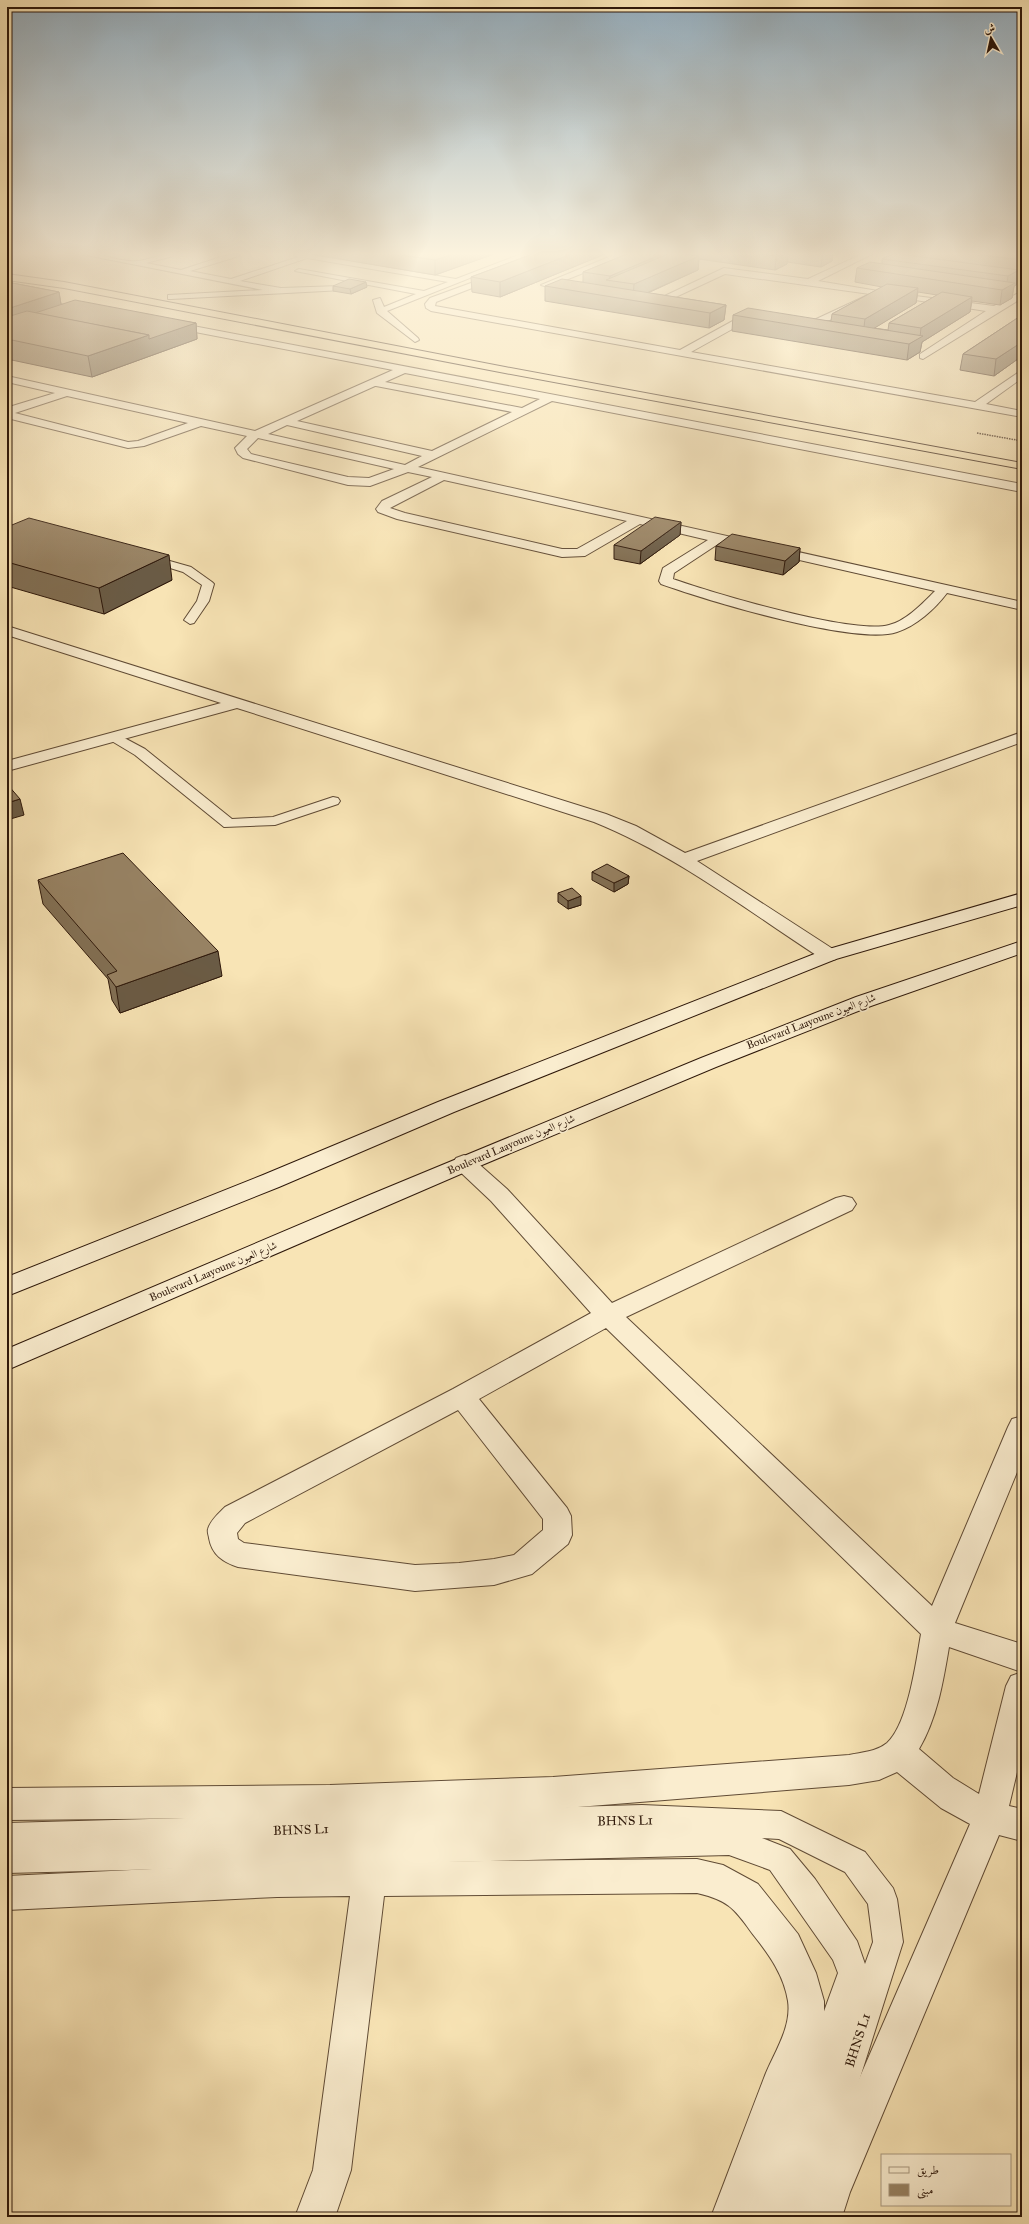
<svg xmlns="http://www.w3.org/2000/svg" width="1029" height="2224" font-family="'IM FELL Great Primer',Amiri,serif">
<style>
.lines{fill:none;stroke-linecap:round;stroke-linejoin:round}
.lane-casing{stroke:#604b35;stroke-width:2}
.street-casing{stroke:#604b35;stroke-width:2}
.secondary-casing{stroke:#2e180a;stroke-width:2}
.highway-casing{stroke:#2e180a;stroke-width:2}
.path-far1{stroke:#2e180a;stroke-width:1;stroke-dasharray:1.5 1;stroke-linecap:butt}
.path{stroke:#2e180a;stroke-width:1.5;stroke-dasharray:1.5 1;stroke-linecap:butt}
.lane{fill:#faedcf;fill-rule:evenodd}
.street{fill:#faedcf;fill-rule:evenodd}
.secondary{fill:#faedcf;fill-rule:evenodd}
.highway{fill:#f8e4b5;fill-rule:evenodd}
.wall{fill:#827055;stroke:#2e180a;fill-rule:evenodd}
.shaded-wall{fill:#6a5b45;stroke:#2e180a}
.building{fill:#978263;stroke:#2e180a}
.labels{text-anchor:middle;stroke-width:3;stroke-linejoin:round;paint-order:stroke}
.street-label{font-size:11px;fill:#2e180a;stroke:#faedcf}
.near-street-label{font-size:13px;fill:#2e180a;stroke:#faedcf}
</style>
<rect width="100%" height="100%" fill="#f8e4b5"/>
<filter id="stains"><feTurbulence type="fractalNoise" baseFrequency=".005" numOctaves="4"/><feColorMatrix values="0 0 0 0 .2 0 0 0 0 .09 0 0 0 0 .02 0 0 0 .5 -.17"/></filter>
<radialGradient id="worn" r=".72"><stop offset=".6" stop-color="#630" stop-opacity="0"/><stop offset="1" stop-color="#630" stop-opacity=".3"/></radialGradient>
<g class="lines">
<g class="lane-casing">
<g id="lane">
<path d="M81 254C100 251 118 263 137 261 149 260 160 254 173 254V256L146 263 181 270 230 254H239V256L190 271 231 279 298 257 291 254H307L456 279 521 254H530L387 311 418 338 419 340 415 342 377 313 373 300 380 298 384 307 416 294 295 271 299 269 424 291 448 282 307 258 240 281 281 288 340 286 344 288 343 290 171 299H168V295L263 290Z"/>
<path d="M145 554 191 567 212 582 214 584 209 601 194 623 190 624 184 620 197 601 202 585 183 572 141 559 139 557Z"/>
<path d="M115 733 145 749 232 819 273 817 333 797 338 798 340 801 338 804 275 825 224 827 135 755 110 740 108 737Z"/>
<path d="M642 1805 781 1811 865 1852 893 1888 897 1899 903 1942 816 2217H749L838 1973 833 1960 770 1870 729 1855 7 1873V1823ZM762 1838 779 1839 845 1872 868 1904 873 1942 865 1964 857 1941 815 1879 790 1849Z"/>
</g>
</g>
<g class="street-casing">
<g id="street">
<path d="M550 254H560L436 302 435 306 680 350 740 317 762 318 765 319V323L745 322 691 352 975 402 1022 370V378L986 404 1022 411V417L431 311 426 308 425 304 430 298Z"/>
<path d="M616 254 654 257 658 260 654 263 621 258 548 287 541 285Z"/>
<path d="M862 254H872L818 281 884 292 994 306 1022 291V298L923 359 920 358V354L986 311 883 295 817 326 794 329 791 328V324L812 321 870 294 725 274 665 302 678 304V308L659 306 654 301 724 268 808 279Z"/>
<path d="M987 274 1022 279V285L984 279 983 277Z"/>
<path d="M167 321 1022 484V492L552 401 418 467 1022 602V610L947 593C935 609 916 626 897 632 856 646 706 600 661 584L659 581 663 568 708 540 640 524 585 556 562 557 397 519 378 512 376 509 382 501 432 477 408 472 370 486 348 485 243 458 238 454 235 448 247 436 201 426 144 446 128 448 7 418V409L9 407 55 393 7 382V376L255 431 393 370 164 326V322ZM405 373 540 399 522 408 385 382ZM375 386H376L512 412 432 451 297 421ZM67 396 188 423 138 441 128 442 15 413ZM287 425 422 456 405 465 268 434ZM258 438 394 469 369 478 348 477 251 454 247 449ZM444 480 627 521 577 549H562L405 513 390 508ZM721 542 935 591C923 603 906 621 889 625 853 635 713 593 673 579L674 573Z"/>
<path d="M7 626 606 814 636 826 685 853 1022 732V742L697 861 836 951 839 955 836 959 829 961 822 959C748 911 676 855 594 822L237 708 7 771V761L221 703 7 635Z"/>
<path d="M464 1155 472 1158 507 1189 612 1303 836 1198 844 1196 852 1198 856 1204 852 1210 626 1317 932 1606 1008 1427 1012 1419 1022 1416V1460L955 1623 1022 1644V1751L1009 1806 1022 1809V1841L999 1835 850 2192 842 2217H802L816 2178 970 1824 941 1808 897 1772 879 1780 849 1785 553 1809 330 1817 7 1820V1788L330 1785 553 1777 849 1755C862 1752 876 1752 887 1743 908 1724 916 1662 921 1634L606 1328 479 1399 567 1508 571 1516 572 1535 568 1544 532 1574 494 1585 415 1591 238 1567C223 1562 212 1555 209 1538 209 1536 207 1532 208 1529 210 1521 219 1513 225 1507L453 1389 591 1313 491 1201 456 1168 453 1163 456 1158ZM458 1410 543 1519V1530L514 1555 494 1559 459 1563 415 1565 244 1543 238 1539 237 1533 245 1523ZM949 1647 1022 1672 1011 1676 1006 1686 979 1794 953 1778 919 1749C937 1718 943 1683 949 1647Z"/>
<path d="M697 1859 723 1865 758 1884 798 1934 816 1973 824 2001V2017L815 2048 799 2084 751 2217H711C729 2171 746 2124 764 2078 773 2054 792 2028 788 2001 784 1976 770 1956 755 1937 735 1910 731 1901 697 1893L384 1896 351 2170 335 2217H295L313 2170 350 1896 277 1897 7 1910V1876L277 1863Z"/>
</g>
</g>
<g class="secondary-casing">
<g id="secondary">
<path d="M1022 893V905L836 959 454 1112 279 1187 7 1296V1277L263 1175 438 1102 822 951Z"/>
<path d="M1022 941V953L871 1006 716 1067 463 1173 7 1370V1349L372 1194 701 1058 856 997Z"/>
</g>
</g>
<g class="highway-casing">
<path id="highway" d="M7 274 64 282 505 367 1022 463V469L505 373 64 288 7 280Z"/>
</g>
<path class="path-far1" d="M31 254 37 258"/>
<path class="path" d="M977 433 1022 441"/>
<use href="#lane" class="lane"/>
<use href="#street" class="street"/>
<use href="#secondary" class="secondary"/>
<use href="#highway" class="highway"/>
</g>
<g class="wall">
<path d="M310 254H494L435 275Z"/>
<path d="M533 254H605L500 297 472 292 471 277Z"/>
<path d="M627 254H833L832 261 821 267 787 262V264L775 270 699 259 698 270 648 293 726 305 724 320 709 328 545 301V286L583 282V272Z"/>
<path d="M893 254H1022V275H1018L1016 285 1014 286 1012 298 1000 305 972 301 970 312 922 342 920 352 907 360 732 331 733 315 831 321 832 314 882 287 855 282 857 268 882 263V259ZM918 292 937 295 889 323 888 330 874 328 916 303Z"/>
<path d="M7 282 59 292 61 304 196 323 197 339 92 377 7 359Z"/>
<path d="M333 286 367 287 351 294 333 291Z"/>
<path d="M1022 315V356L994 376 960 370 963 354Z"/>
<path d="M681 522 680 535 640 564 614 559V545Z"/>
<path d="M7 527 172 580 104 614 7 586Z"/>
<path d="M716 546 800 548 799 562 783 575 715 560Z"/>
<path d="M592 872 629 876 628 884 614 892 592 880Z"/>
<path d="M38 880 222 976 120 1013 112 1000 108 979 43 904Z"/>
<path d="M558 893 581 905 568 909 558 902Z"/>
</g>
<g class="shaded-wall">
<path d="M454 254H494L435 275V260Z"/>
<path d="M571 254H605L500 297V282Z"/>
<path d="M662 254H673L609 281 610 276Z"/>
<path d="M781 254H788L787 264 775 270 776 256Z"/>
<path d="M822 254H833L832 261 821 267Z"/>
<path d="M699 256 698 270 633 299 634 284Z"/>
<path d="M1019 270 1016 285 1014 286 1012 298 1000 305 1002 290 1006 288 1008 276Z"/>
<path d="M366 282 367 287 351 294 350 289Z"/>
<path d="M918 288 916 303 863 335 865 319Z"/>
<path d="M59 292 62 311 7 330V309Z"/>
<path d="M972 297 970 312 922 342 920 352 907 360 909 344 920 337 921 328Z"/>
<path d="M726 305 724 320 709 328 710 313Z"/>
<path d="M196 323 197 339 92 377 88 356 149 335Z"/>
<path d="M1022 342V356L994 376 996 359Z"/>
<path d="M681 522 680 535 640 564 641 551Z"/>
<path d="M800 548 799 562 783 575 785 561Z"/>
<path d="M169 555 172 580 104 614 99 588Z"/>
<path d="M20 799 24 815 7 820V803Z"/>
<path d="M629 876 628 884 614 892V883Z"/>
<path d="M581 896V905L568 909V901Z"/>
<path d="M218 951 222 976 120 1013 116 987Z"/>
</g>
<g class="building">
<path d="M394 254H454L435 260Z"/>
<path d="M533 254H571L500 282 471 277Z"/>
<path d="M627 254H662L610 276 583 272Z"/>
<path d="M668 254H685L699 256 634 284 606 280Z"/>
<path d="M759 254H781L776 256Z"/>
<path d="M893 254H899L1019 270 1008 276 882 259Z"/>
<path d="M972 254H1022V260Z"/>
<path d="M870 262 1015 283 1002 290 857 268Z"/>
<path d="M349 279 366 282 350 289 333 286Z"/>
<path d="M562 279 726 305 710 313 545 286Z"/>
<path d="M7 282 59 292 7 309Z"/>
<path d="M887 284 918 288 865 319 832 314Z"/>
<path d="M942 292 972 297 921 328 889 323Z"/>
<path d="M75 300 196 323 149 339V335L35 313Z"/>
<path d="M748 308 923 336 909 344 733 315Z"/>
<path d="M27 311 149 335 88 356 7 339V317Z"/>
<path d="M1022 315V342L996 359 963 354Z"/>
<path d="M655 517 681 522 641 551 614 545Z"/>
<path d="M29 518 169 555 99 588 7 562V527Z"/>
<path d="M732 534 800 548 785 561 716 546Z"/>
<path d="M7 784 20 799 7 803Z"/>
<path d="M123 853 218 951 116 987 107 975 117 971 38 880Z"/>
<path d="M607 864 629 876 614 883 592 872Z"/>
<path d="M572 888 581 896 568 901 558 893Z"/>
</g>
<linearGradient id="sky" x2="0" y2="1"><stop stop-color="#93acbc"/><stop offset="0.45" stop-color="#fcf3de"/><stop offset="1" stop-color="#fcf3de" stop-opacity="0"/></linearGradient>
<rect width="1029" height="565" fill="url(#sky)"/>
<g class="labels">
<g class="street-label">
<text transform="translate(811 1021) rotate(-21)" y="4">Boulevard Laayoune شارع العيون</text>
<text transform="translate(511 1144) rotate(-23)" y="4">Boulevard Laayoune شارع العيون</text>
<text transform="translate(213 1271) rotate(-23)" y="4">Boulevard Laayoune شارع العيون</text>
</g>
<g class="near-street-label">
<text transform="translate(625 1820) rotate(-1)" y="5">BHNS L1</text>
<text transform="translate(301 1829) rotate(-2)" y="5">BHNS L1</text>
<text transform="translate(857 2040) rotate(-72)" y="5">BHNS L1</text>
</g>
</g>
<rect width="1029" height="2224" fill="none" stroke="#f8e4b5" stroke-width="24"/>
<rect x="8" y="8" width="1013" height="2208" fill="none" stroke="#2e180a" stroke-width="2"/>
<rect x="12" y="12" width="1005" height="2200" fill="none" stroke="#2e180a"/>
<rect x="881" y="2154" width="130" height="52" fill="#faedcf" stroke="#a89880"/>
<rect x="889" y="2167" width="20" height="6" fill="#faedcf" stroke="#a89880"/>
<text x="917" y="2174" font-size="12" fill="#2e180a">طريق</text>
<rect x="889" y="2184" width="20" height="12" fill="#978263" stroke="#a89880"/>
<text x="917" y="2194" font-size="12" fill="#2e180a">مبنى</text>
<g transform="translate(991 38) rotate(351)" stroke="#faedcf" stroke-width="3" paint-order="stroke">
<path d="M0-3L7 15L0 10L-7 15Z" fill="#2e180a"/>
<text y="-6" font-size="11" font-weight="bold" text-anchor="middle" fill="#2e180a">ش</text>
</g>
<rect width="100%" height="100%" filter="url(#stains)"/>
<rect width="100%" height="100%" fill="url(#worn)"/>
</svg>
